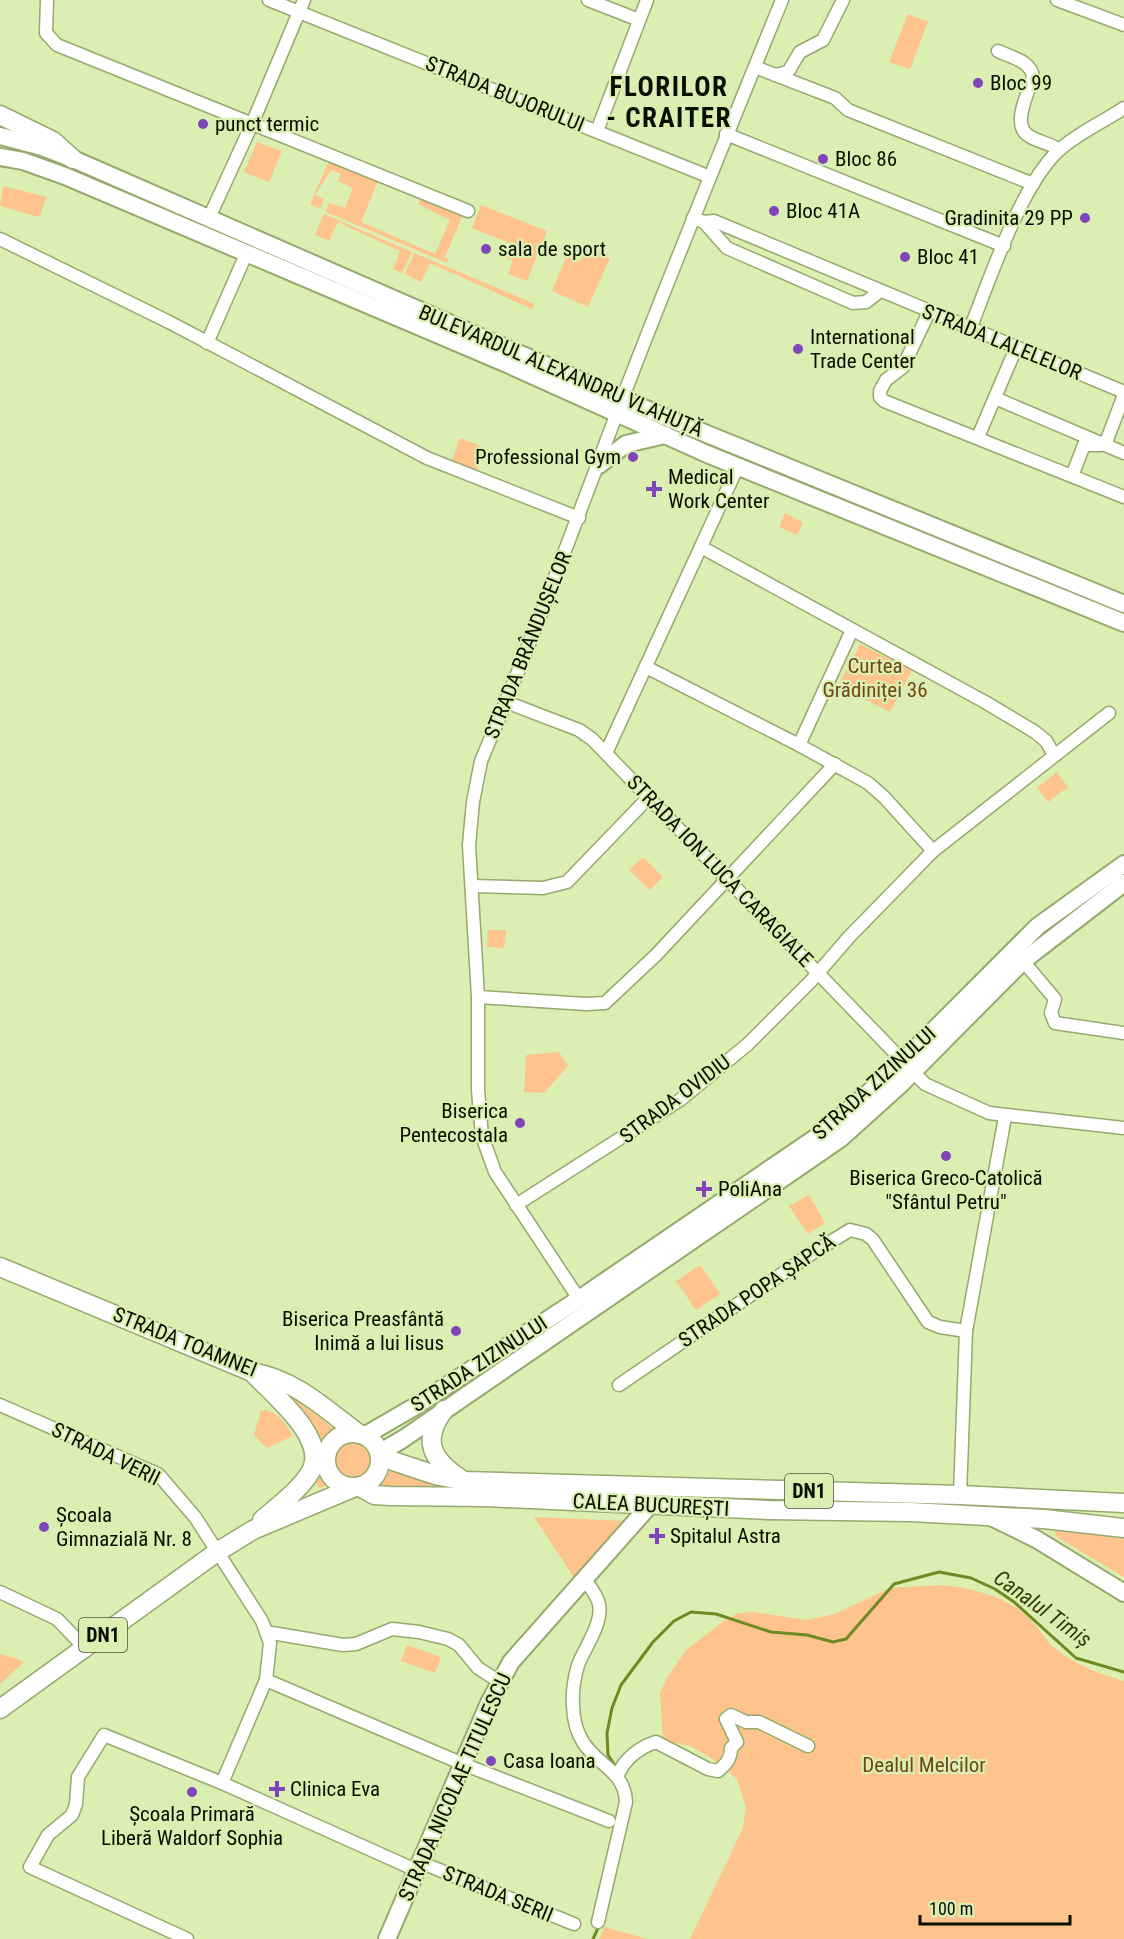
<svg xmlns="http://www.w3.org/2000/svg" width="1124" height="1939" font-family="'Roboto Condensed',sans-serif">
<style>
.green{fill:#ffc38d}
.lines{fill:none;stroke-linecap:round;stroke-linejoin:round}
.stream{stroke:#6f8a21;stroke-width:3}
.street-casing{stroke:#96a96e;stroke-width:15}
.secondary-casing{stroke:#96a96e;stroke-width:20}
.primary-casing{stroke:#96a96e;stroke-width:21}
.street{stroke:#fff;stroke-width:12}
.secondary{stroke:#fff;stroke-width:16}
.primary{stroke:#fff;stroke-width:18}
.poi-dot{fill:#7f45bb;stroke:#daefb1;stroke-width:2}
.labels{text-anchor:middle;stroke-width:4.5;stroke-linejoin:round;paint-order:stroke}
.shield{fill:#daefb1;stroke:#485235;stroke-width:1.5}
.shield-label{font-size:20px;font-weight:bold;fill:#090f00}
.poi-label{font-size:21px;fill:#090f00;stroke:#daefb1;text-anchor:start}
.street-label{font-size:21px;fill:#090f00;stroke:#daefb1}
.park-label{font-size:21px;fill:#6f461c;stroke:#daefb1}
.water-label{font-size:22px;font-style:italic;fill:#324007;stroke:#daefb1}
.district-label{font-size:27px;font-weight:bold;letter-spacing:1.5px;fill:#090f00;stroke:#daefb1}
</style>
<rect width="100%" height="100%" fill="#daefb1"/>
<g class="green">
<path d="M908 14 928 22 910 69 889 62Z"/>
<path d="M257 142 281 151 283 148 269 182 244 172Z"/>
<path d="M329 161 378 181 361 222 435 254 450 220 418 204 422 195 464 212 445 257 448 259 447 263 326 212 329 203 345 208 353 188 338 181 341 174 331 170 315 195 324 199 320 209 310 204Z"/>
<path d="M3 186 47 197 39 217 0 206Z"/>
<path d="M481 205 547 231 527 281 508 274 513 261 506 258 512 244 472 228Z"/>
<path d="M324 214 412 252 402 273 393 269 400 251 338 222 329 241 315 235Z"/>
<path d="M587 248 610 258 588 307 552 291 567 255 580 261Z"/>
<path d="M414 253 535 304 532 309 430 263 421 282 405 274Z"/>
<path d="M460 438 486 448 477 471 452 461Z"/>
<path d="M785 513 803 522 797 535 779 527Z"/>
<path d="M860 644 912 670 890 712 838 686Z"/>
<path d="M1057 772 1068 787 1048 802 1037 788Z"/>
<path d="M643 857 663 877 650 890 629 870Z"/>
<path d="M488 930H506L504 948 487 947Z"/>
<path d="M559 1052 568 1066 544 1093 524 1092 526 1055Z"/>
<path d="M809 1195 825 1223 808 1234 789 1206Z"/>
<path d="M700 1265 720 1294 696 1310 676 1281Z"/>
<path d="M283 1390 337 1431C319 1451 316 1462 333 1484L319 1488 313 1476 317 1463Z"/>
<path d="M261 1410C278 1410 285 1423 293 1436L267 1448 254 1435Z"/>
<circle cx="353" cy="1461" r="19"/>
<path d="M391 1470 439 1487 378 1488Z"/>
<path d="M534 1517 627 1521 575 1579Z"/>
<path d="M1056 1528 1124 1539V1577L1055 1536Z"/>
<path d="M941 1585C972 1588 1007 1596 1030 1619 1040 1629 1046 1642 1057 1650 1078 1666 1100 1674 1124 1681V1939H690L743 1828 746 1808 737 1779 708 1756 690 1746 663 1741 660 1693 667 1678 686 1650 724 1621 738 1613 753 1612 806 1620 835 1614 890 1588Z"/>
<path d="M407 1645 441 1657 435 1673 401 1661Z"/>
<path d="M0 1651 15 1658V1659L24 1662 0 1684V1654L14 1658Z"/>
<path d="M605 1927 647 1939H599Z"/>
</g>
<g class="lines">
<g class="stream">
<path d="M614 1764 608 1755 607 1733 612 1708 621 1685 653 1642 674 1621 691 1612 716 1614 771 1632 807 1635 833 1642 846 1639 894 1584 939 1572 971 1578 995 1589 1014 1602 1076 1658 1124 1672"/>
<path d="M593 1939 599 1926"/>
</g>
<g class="street-casing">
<g id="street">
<path d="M47 0 46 33 57 45 468 211"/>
<path d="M269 0 710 177"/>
<path d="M588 0 639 20"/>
<path d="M1057 0 1124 25"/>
<path d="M998 51C1011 57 1033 62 1033 78 1028 93 1011 125 1029 136 1038 142 1050 143 1059 150"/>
<path d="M755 67 835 98 848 110 1033 184"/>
<path d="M775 75 788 72 800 52 823 40 843 0"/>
<path d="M597 131 647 0"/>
<path d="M726 134 1004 246"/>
<path d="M209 218 252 124 304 0"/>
<path d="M693 218 704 222 714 221 1124 392"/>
<path d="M704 222 727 248 853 303 866 302 880 291"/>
<path d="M0 239 169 322 427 458 579 518"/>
<path d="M929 312 903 367 886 380 880 391V397L884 401 1124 497"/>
<path d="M970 329C990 279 1020 187 1058 151 1076 134 1103 122 1124 108"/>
<path d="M207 343 247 252"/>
<path d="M995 398 1124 453"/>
<path d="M978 437 1016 348"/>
<path d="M1105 445 1124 395"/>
<path d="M1072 476 1084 445H1100"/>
<path d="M701 547 985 702 1035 732 1046 741 1054 755"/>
<path d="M646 667 799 745 868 783 884 797 933 851"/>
<path d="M506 702 579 730 592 739 925 1084 989 1113 1124 1128"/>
<path d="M799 745 852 630"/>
<path d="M606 753 738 466"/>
<path d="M472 886 543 888 567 882 648 798"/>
<path d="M1023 961 1055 999 1051 1013 1055 1023 1124 1033"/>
<path d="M478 997 586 1004 605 1003 656 955 835 764"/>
<path d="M516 1205 680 1100 748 1044 811 981 849 937 933 851 1109 713"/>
<path d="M579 1299 495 1172 482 1136 478 1090V997L469 845 473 802 481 761C534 637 580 510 628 384 678 255 730 127 782 0"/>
<path d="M619 1385 814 1252 850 1230 866 1234 873 1240 928 1322 940 1327 966 1331"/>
<path d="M0 1405 158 1474 195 1517 262 1621 270 1643 266 1680 222 1783"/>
<path d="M960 1495 966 1331 1005 1117"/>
<path d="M585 1580C590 1587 597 1595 599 1604 603 1623 585 1647 578 1665 574 1679 572 1692 573 1706 575 1766 624 1759 626 1802L598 1922"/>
<path d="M0 1592 57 1619 85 1648"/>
<path d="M266 1632 343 1645 356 1644 392 1629 419 1632 448 1639 459 1645 478 1668 500 1682"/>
<path d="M266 1680 463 1764 609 1821"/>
<path d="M618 1775C624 1759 640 1747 656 1742L708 1769 718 1771C726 1764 731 1759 731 1748L737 1742 726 1719 731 1715 746 1722H759L808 1746"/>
<path d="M422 1863 574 1924"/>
<path d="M187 1939 30 1867 48 1835 72 1815 76 1804 78 1777 104 1735 222 1783 418 1871"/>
</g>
</g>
<g class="secondary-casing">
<g id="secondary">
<path d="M0 136 42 147 73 159 653 412 1124 604"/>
<path d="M0 157 23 161 65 176 507 364 707 454 1124 623"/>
<path d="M599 465 626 444 665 435"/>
<path d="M364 1436 414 1407 579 1299 821 1134 891 1073 1038 926 1124 864"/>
<path d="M379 1453 403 1439 840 1139 901 1084 1023 961 1124 883"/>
<path d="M991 1517 1036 1539 1124 1593"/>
<path d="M387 1939 489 1703 511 1662 650 1505"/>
</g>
</g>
<g class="primary-casing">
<g id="primary">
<path d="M0 115 53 141 73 159"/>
<path d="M0 1267 252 1372C296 1380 324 1408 359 1434"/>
<path d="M252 1372C271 1393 329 1438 311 1471 301 1489 278 1506 262 1520"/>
<path d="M444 1410C421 1441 432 1460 461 1479"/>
<circle cx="353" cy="1460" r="27"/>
<path d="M381 1457 435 1475 465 1481 960 1495 1124 1503"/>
<path d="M360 1487 374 1495 390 1496 485 1497 768 1510 910 1512 1044 1519 1124 1528"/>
<path d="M0 1709 217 1552 253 1530 355 1487"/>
</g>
</g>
<use href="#street" class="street"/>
<use href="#secondary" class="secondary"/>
<use href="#primary" class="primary"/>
</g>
<g class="poi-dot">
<circle cx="978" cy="83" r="6"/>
<circle cx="203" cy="124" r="6"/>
<circle cx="823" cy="159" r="6"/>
<circle cx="774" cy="211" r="6"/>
<circle cx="1085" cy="218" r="6"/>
<circle cx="486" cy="249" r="6"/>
<circle cx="905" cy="257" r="6"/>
<circle cx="798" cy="349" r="6"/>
<circle cx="633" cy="457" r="6"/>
<path d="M651 480h6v6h6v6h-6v6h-6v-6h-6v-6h6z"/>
<circle cx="520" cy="1123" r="6"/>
<circle cx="946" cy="1156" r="6"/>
<path d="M701 1180h6v6h6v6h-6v6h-6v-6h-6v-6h6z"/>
<circle cx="456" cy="1331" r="6"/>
<circle cx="44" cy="1527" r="6"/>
<path d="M654 1527h6v6h6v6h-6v6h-6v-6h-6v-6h6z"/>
<circle cx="491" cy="1761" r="6"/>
<path d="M274 1780h6v6h6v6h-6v6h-6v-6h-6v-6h6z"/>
<circle cx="192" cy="1792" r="6"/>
</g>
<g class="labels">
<g class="shield">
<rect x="785" y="1474" width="48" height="34" rx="4.5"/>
<rect x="79" y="1618" width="48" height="34" rx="4.5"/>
</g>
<g class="shield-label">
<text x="809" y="1498">DN1</text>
<text x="103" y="1642">DN1</text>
</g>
<g class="poi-label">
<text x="990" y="90">Bloc 99</text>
<text x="215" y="131">punct termic</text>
<text x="835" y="166">Bloc 86</text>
<text x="786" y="218">Bloc 41A</text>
<text x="1073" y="225" text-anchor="end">Gradinita 29 PP</text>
<text x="498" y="256">sala de sport</text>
<text x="917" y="264">Bloc 41</text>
<text x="810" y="344">International<tspan x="810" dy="24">Trade Center</tspan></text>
<text x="621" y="464" text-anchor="end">Professional Gym</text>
<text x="668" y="484">Medical<tspan x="668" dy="24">Work Center</tspan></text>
<text x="508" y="1118" text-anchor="end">Biserica<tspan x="508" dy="24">Pentecostala</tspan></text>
<text x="946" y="1185" text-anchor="middle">Biserica Greco-Catolică<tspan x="946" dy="24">"Sfântul Petru"</tspan></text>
<text x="718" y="1196">PoliAna</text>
<text x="444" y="1326" text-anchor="end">Biserica Preasfântă<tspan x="444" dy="24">Inimă a lui Iisus</tspan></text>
<text x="56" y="1522">Școala<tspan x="56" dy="24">Gimnazială Nr. 8</tspan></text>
<text x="670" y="1543">Spitalul Astra</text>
<text x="503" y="1768">Casa Ioana</text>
<text x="290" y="1796">Clinica Eva</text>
<text x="192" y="1821" text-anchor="middle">Școala Primară<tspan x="192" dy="24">Liberă Waldorf Sophia</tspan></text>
</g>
<g class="street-label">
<text transform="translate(505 94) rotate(22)" y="7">STRADA BUJORULUI</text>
<text transform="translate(1002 342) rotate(22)" y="7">STRADA LALELELOR</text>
<text transform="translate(561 371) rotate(23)" y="7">BULEVARDUL ALEXANDRU VLAHUȚĂ</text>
<text transform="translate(528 645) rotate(-68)" y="7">STRADA BRÂNDUȘELOR</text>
<text transform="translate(720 871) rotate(46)" y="7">STRADA ION LUCA CARAGIALE</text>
<text transform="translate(874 1083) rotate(-42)" y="7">STRADA ZIZINULUI</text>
<text transform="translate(675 1099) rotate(-37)" y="7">STRADA OVIDIU</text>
<text transform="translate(757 1291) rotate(-34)" y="7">STRADA POPA ȘAPCĂ</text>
<text transform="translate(185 1342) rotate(22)" y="7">STRADA TOAMNEI</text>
<text transform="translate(479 1364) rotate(-33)" y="7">STRADA ZIZINULUI</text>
<text transform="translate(106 1454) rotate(26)" y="7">STRADA VERII</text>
<text transform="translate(651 1505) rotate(3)" y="7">CALEA BUCUREȘTI</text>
<text transform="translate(455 1787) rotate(-66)" y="7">STRADA NICOLAE TITULESCU</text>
<text transform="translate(498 1894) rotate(22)" y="7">STRADA SERII</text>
</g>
<g class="park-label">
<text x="875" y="673">Curtea<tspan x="875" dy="24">Grădiniței 36</tspan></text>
<text x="924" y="1772">Dealul Melcilor</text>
</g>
<g class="water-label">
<text transform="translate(1043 1608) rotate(36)" y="8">Canalul Timiș</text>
</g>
<g class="district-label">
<text x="669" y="96">FLORILOR<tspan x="669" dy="31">- CRAITER</tspan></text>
</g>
</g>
<path d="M920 1915v9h150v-9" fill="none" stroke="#090f00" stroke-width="3"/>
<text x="929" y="1915" font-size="18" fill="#090f00" stroke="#daefb1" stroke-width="4.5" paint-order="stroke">100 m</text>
</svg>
